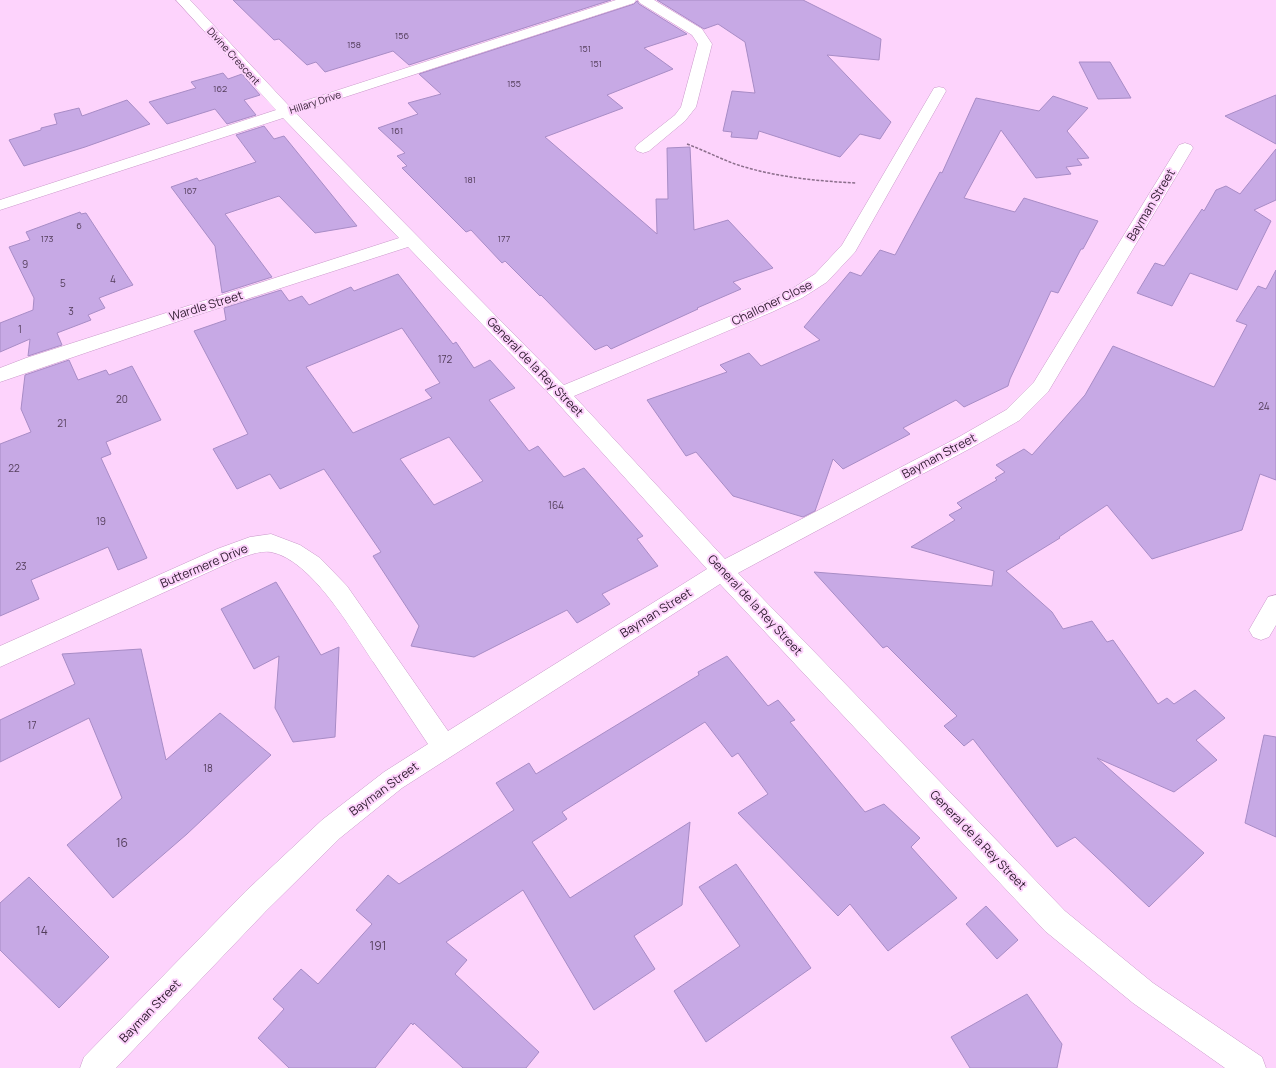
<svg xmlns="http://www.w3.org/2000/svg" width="1276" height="1068" font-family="Manrope,sans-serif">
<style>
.building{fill:#c7a9e5;stroke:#a88cc6;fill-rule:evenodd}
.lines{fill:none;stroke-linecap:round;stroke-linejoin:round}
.minor-casing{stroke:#ca99ca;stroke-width:1}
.path{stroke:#8b6e8b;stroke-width:1.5;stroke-dasharray:3 1.5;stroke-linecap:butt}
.minor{fill:#fff;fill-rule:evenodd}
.labels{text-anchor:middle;stroke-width:4;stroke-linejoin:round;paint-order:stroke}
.far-number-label{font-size:9px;fill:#533d5a}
.far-street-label{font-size:10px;fill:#2c192c;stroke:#fdd3fc}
.number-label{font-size:10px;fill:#533d5a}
.street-label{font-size:12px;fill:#2c192c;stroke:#fdd3fc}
.near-number-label{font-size:12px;fill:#533d5a}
</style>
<rect width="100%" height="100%" fill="#fdd3fc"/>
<g class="building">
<path d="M233 0H611L409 65 393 51 325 72 316 62 307 65 279 39 274 40Z"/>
<path d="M657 0H803L881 39 879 60 827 55 891 122 880 139 860 134 840 157 759 131 757 139 731 137 732 132 723 131 732 91 755 93 745 42 718 24 704 29Z"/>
<path d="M637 1 639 4 687 34 644 48 673 69 607 95 623 108 545 137 657 234 656 199H668L667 148 690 147 694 230 728 220 773 268 733 282 741 289 697 308 698 309 611 349 607 345 595 350 541 295 540 296 505 261 502 263 471 230 466 232 402 168 407 166 397 156 405 153 378 128 418 114 408 103 441 94 419 74 634 4Z"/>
<path d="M1079 62H1110L1131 98 1098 99Z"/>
<path d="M223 73 228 79 242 74 260 95 244 100 256 115 227 124 215 109 167 124 149 102 196 88 191 82Z"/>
<path d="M1276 95V144L1225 116Z"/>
<path d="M1053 96 1088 108 1067 131 1089 158 1077 159 1082 165 1066 167 1071 174 1036 178 1001 130 964 198 1015 212 1024 198 1098 221 1083 249H1081L1058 293 1051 291 1010 379 1008 386 964 407 956 400 903 428 910 434 843 469 833 459 815 511 803 517 733 496 696 452 686 456 647 400 727 372 720 365 749 353 761 366 820 340 804 327 850 272 861 276 880 250 895 255 940 172 942 173 976 98 1039 111Z"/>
<path d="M127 100 150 124 85 147 24 166 9 140 41 130V128L57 124 54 114 79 108 82 116Z"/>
<path d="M264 126 274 139 284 136 357 226 315 233 279 196 225 214 272 277 222 293 215 246 171 187 197 178 199 181 256 162 236 135Z"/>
<path d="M1276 149V200L1254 210 1271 221 1237 290 1190 273 1172 306 1137 293 1155 263 1164 266 1202 209 1204 211 1216 190 1226 186 1240 194Z"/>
<path d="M80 212 81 214 86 213 133 285 99 298 105 308 88 315 91 320 57 333 62 345 28 356 30 339 0 352V323L33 310 34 298 9 247 30 240 26 232Z"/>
<path d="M1276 270V480L1260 474 1242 530 1152 559 1107 505 1059 537 1060 538 1006 571 1052 612 1063 629 1092 621 1107 642 1113 640 1158 704 1167 698 1174 704 1195 690 1225 718 1196 740 1217 760 1174 792 1097 758 1204 853 1149 907 1075 837 1057 847 973 739 964 746 944 726 957 716 887 646 883 648 814 572 992 586 994 571 911 547 955 520 949 515 962 508 957 503 997 480 995 478 1005 472 996 465 1024 449 1032 455 1085 395 1113 346 1214 387 1247 325 1236 321 1258 286 1266 289Z"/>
<path d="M398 274 453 344 456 342 474 368 490 360 515 388 489 400 529 451 538 446 564 477 584 468 643 536 637 539 658 566 602 594 610 604 577 623 567 610 474 657 411 646 419 626 373 556 381 552 324 469 280 489 270 474 237 489 213 449 248 434 194 331 226 320 224 308 281 290 289 301 302 296 309 305 351 287 354 291ZM402 328 440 383 425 390 432 398 353 433 306 367ZM449 437 483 481 434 505 400 459Z"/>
<path d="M69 360 78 380 106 370 109 375 132 366 161 420 106 442 111 454 101 458 147 558 118 570 108 547 31 580 39 599 0 616V444L31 432 21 409 25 375Z"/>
<path d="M276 582 321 655 339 647 335 737 293 742 275 708 279 656 254 669 221 609Z"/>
<path d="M141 649 166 760 220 713 271 755 187 834 113 898 67 845 122 798 89 718 0 762V720L75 684 62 654Z"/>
<path d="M727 656 768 706 778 700 795 720 790 722 865 812 884 804 920 838 911 847 957 898 888 951 850 904 838 916 738 813 768 794 738 753 732 757 705 722 562 812 567 819 532 842 570 898 690 822 682 905 634 936 655 969 594 1010 523 890 446 942 467 960 455 974 539 1052 526 1068H463L414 1023 413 1025 411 1023 375 1068H289L258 1038 284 1009 273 999 301 969 318 984 372 924 356 910 388 875 399 884 514 810 496 783 529 763 536 774 699 675 698 672Z"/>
<path d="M1264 735 1276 737V837L1245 823Z"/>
<path d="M736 864 811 968 706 1042 674 991 740 946 699 887Z"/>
<path d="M29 877 109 957 59 1008 0 950V903Z"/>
<path d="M986 906 1018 940 997 959 966 924Z"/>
<path d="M1027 994 1062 1044 1057 1068H970L951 1037Z"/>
</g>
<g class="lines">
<g class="minor-casing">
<g id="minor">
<path d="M176 0H190L289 106 616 0H636L634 3 296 113 564 385 760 304 790 290 815 274 842 245 934 88 939 87 944 88 946 91 855 252 827 282 802 298 772 312 574 396 725 559 957 438 1006 410 1034 382 1179 145 1185 143 1191 145 1193 148 1048 392 1020 420 971 448 738 573 1065 911 1153 983 1262 1057 1266 1068H1225L1133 1003 1045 931 720 584 402 788 340 838 266 911 116 1068H80L84 1057 246 891 322 820 384 772 428 744C410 717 392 690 374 663 352 631 312 560 271 552 259 550 244 557 233 561L0 667V646L217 549 250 537 271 534 300 545 320 558 347 586 448 731 707 569 554 399 408 247 185 319 0 382V368L26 358 399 238 283 118 0 210V200L276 110Z"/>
<path d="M638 0H654L702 29 712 44 696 107 685 121 649 151 643 153 637 151 635 148 637 145 675 115 681 107 698 44 692 35 640 3Z"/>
<path d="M1276 595V625L1269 637 1261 640 1253 637 1249 630 1268 597Z"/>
</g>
</g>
<path class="path" d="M687 144C703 150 719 158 735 164 774 177 816 181 856 183"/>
<use href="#minor" class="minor"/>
</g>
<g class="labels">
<g class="far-number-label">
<text x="402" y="39">156</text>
<text x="354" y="48">158</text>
<text x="585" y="52">151</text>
<text x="596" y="67">151</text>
<text x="514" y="87">155</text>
<text x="220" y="92">162</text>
<text x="397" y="134">161</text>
<text x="470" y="183">181</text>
<text x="190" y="194">167</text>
<text x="79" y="229">6</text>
<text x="47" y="242">173</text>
<text x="504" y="242">177</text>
</g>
<g class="far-street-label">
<text transform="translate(234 56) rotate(48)" y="4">Divine Crescent</text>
<text transform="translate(315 102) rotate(-18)" y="4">Hillary Drive</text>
</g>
<g class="number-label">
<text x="25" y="268">9</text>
<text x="113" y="283">4</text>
<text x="63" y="287">5</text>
<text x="71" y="315">3</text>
<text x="20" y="333">1</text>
<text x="445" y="363">172</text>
<text x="122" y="403">20</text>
<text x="1264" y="410">24</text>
<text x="62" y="427">21</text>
<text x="14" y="472">22</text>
<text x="556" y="509">164</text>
<text x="101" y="525">19</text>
<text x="21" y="570">23</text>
<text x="32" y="729">17</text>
<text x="208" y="772">18</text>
</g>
<g class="street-label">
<text transform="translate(1151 205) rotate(-59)" y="4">Bayman Street</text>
<text transform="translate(772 303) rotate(-26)" y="4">Challoner Close</text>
<text transform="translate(206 306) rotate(-17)" y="4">Wardle Street</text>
<text transform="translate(535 367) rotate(46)" y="4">General de la Rey Street</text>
<text transform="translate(939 456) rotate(-28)" y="4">Bayman Street</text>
<text transform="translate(204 566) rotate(-23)" y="4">Buttermere Drive</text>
<text transform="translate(755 605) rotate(47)" y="4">General de la Rey Street</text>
<text transform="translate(656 613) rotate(-32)" y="4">Bayman Street</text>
<text transform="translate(384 789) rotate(-36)" y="4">Bayman Street</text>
<text transform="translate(978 840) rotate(46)" y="4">General de la Rey Street</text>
<text transform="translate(150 1011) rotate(-46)" y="4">Bayman Street</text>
</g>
<g class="near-number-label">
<text x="122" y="847">16</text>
<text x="42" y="935">14</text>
<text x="378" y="950">191</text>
</g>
</g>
</svg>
